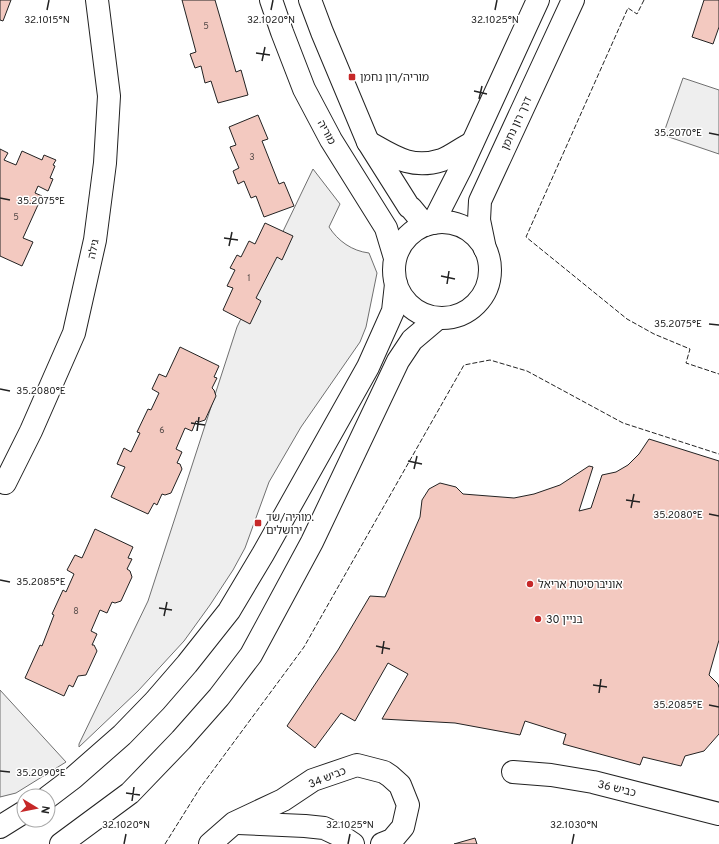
<svg xmlns="http://www.w3.org/2000/svg" width="719" height="844" font-family="Overpass,'Noto Sans Hebrew',sans-serif">
<style>
.green{fill:#eee;stroke:#6f6f6f}
.building{fill:#f3c9c0;stroke:#222}
.lines{fill:none;stroke-linecap:round;stroke-linejoin:round}
.minor-casing{stroke:#222;stroke-width:24}
.tertiary-casing{stroke:#222;stroke-width:24}
.secondary-casing{stroke:#222;stroke-width:24}
.minor{stroke:#fff;stroke-width:22}
.tertiary{stroke:#fff;stroke-width:22}
.secondary{stroke:#fff;stroke-width:22}
.fence{stroke:#222;stroke-width:1;stroke-dasharray:5 2;stroke-linecap:butt}
.ticks{fill:none;stroke:#222;stroke-width:1.5}
.poi-dot{fill:#c62828;stroke:#fff;stroke-width:1.5}
.labels{text-anchor:middle;stroke-width:3;stroke-linejoin:round;paint-order:stroke}
.number-label{font-size:9px;fill:#564c4a}
.poi-label{font-size:11px;fill:#222;stroke:#fff;text-anchor:start}
.street-label{font-size:11px;fill:#222;stroke:#fff}
.ticks-label{font-size:10px;text-anchor:middle;fill:#222;stroke:#fff;stroke-width:3;stroke-linejoin:round;paint-order:stroke}
</style>
<rect width="100%" height="100%" fill="#fff"/>
<g class="green">
<path d="M683 78 719 90V154L663 135Z"/>
<path d="M313 169 340 204 329 227C338 241 352 251 369 253L377 273 366 327 360 342 301 427 269 482 245 548 233 570 210 605 184 641 138 691 79 747V744L148 601 237 327Z"/>
<path d="M0 690 66 762 16 793 0 797Z"/>
</g>
<g class="building">
<path d="M0 0H11L3 21 0 20Z"/>
<path d="M182 0H215L236 72 241 70 248 95 218 103 211 81 205 83 201 66 195 68 190 54 196 52Z"/>
<path d="M704 0H719V27L713 44 692 37Z"/>
<path d="M258 115 268 139 262 141 279 184 284 182 294 206 264 217 256 196 251 198 244 181 238 184 233 171 239 168 230 147 236 145 229 127Z"/>
<path d="M0 149 8 153 4 160 16 165 22 151 42 160 44 155 56 160 53 165 55 166 50 178 53 179 48 191 38 186 35 193 42 196 23 238 33 242 22 266 0 256Z"/>
<path d="M265 223 293 236 282 260 277 257 256 298 261 301 250 324 223 310 233 288 227 286 235 270 230 268 237 255 241 257 249 241 255 244Z"/>
<path d="M180 347 219 366 214 377 217 378 212 388 214 390 216 396 205 420 199 422 196 421 192 431 185 428 176 449 182 452 177 463 180 464 182 469 171 493 165 495 162 494 157 505 154 503 148 514 111 497 125 467 117 464 124 448 131 452 140 433 137 432 148 409 151 410 159 393 152 389 159 374 166 377Z"/>
<path d="M649 439 719 461V640L709 675 718 684 719 688V734L704 751 685 756 681 766 643 757 640 765 563 744 566 734 525 721 520 735 455 723 382 719 408 674 388 663 355 721 341 713 315 748 287 726 338 650 370 596 385 597 420 517 422 500 429 489 440 483 456 487 463 494 514 498 534 494 560 485 589 466 593 467 579 511 591 508 602 475 616 472 628 465 639 454Z"/>
<path d="M95 529 133 547 128 558 132 559 127 569 130 571 132 577 121 601 115 603 112 602 107 613 100 610 91 631 97 634 92 645H94L97 651 86 675 78 676 73 687 69 685 64 696 25 678 40 645 42 646 54 615 52 614 63 590 66 592 74 574 67 570 75 555 82 558Z"/>
<path d="M475 838 477 844H454Z"/>
</g>
<g class="lines">
<g class="minor-casing">
<g id="minor">
<path d="M5 483 31 431 74 333 95 240 105 163 109 96 97 0"/>
<path d="M513 772 551 775 593 782 719 814"/>
<path d="M238 823 305 826 324 828 341 836 353 844"/>
<path d="M210 844 234 823 283 800 313 780 357 765 384 772 390 776 400 785 408 805 403 827 392 840 382 844"/>
</g>
</g>
<g class="tertiary-casing">
<g id="tertiary">
<path d="M271 0 282 32 304 89 331 140 386 228 395 258"/>
<path d="M310 0 322 32 368 142 409 207 411 208 425 225"/>
</g>
</g>
<g class="secondary-casing">
<g id="secondary">
<path d="M368 142C393 156 411 170 442 160 452 156 462 148 472 143"/>
<circle cx="442" cy="270" r="48"/>
<path d="M433 223 461 168 538 0"/>
<path d="M485 249 479 220 480 201 573 0"/>
<path d="M48 797 73 778 122 735 155 701 187 664 229 611 263 554 368 367 393 311 396 284"/>
<path d="M0 827 24 812"/>
<path d="M61 844 130 793 181 740 219 697 251 655 312 542 398 361 412 340 438 318"/>
</g>
</g>
<use href="#minor" class="minor"/>
<use href="#tertiary" class="tertiary"/>
<use href="#secondary" class="secondary"/>
<g class="fence">
<path d="M644 0 637 14 628 8 526 237 627 319 654 334 690 349 686 363 719 374"/>
<path d="M165 844 200 788 304 647 464 365 490 360 527 371 623 423 719 454"/>
</g>
</g>
<path class="ticks" d="M47 10 49 0M271 10 273 0M495 10 497 0M256 53 270 55M262 61 265 47M474 91 487 94M479 99 482 86M709 133 719 135M0 198 10 200M224 238 238 240M229 246 232 232M441 276 455 279M447 284 449 271M709 324 719 325M0 389 10 391M191 423 205 425M197 431 199 417M408 461 422 464M414 469 417 456M626 500 640 502M631 508 634 494M709 514 719 516M0 580 10 582M159 608 172 610M164 616 167 602M376 646 390 649M382 654 384 641M593 685 607 687M599 693 601 679M709 705 719 707M0 771 10 772M126 793 140 795M132 801 134 787M124 844 126 834M348 844 350 834M572 844 574 834"/>
<g class="poi-dot">
<rect x="348" y="73" width="8" height="8" rx="2"/>
<rect x="254" y="519" width="8" height="8" rx="2"/>
<circle cx="530" cy="584" r="4"/>
<circle cx="538" cy="619" r="4"/>
</g>
<g class="labels">
<g class="number-label">
<text x="206" y="29">5</text>
<text x="252" y="160">3</text>
<text x="16" y="220">5</text>
<text x="249" y="281">1</text>
<text x="162" y="433">6</text>
<text x="76" y="614">8</text>
</g>
<g class="poi-label">
<text x="360" y="81">מוריה/רון נחמן</text>
<text x="266" y="521">מוריה/שד.<tspan x="266" dy="13">ירושלים</tspan></text>
<text x="538" y="588">אוניברסיטת אריאל</text>
<text x="546" y="623">בניין 30</text>
</g>
<g class="street-label">
<text transform="translate(516 123) rotate(-65)" y="4">דרך רון נחמן</text>
<text transform="translate(327 132) rotate(61)" y="4">מוריה</text>
<text transform="translate(93 249) rotate(-78)" y="4">גילה</text>
<text transform="translate(327 777) rotate(-22)" y="4">כביש 34</text>
<text transform="translate(617 788) rotate(14)" y="4">כביש 36</text>
</g>
</g>
<g class="ticks-label">
<text x="47" y="23">32.1015°N</text>
<text x="271" y="23">32.1020°N</text>
<text x="495" y="23">32.1025°N</text>
<text x="678" y="136">35.2070°E</text>
<text x="41" y="204">35.2075°E</text>
<text x="678" y="327">35.2075°E</text>
<text x="41" y="394">35.2080°E</text>
<text x="678" y="518">35.2080°E</text>
<text x="41" y="585">35.2085°E</text>
<text x="678" y="708">35.2085°E</text>
<text x="41" y="776">35.2090°E</text>
<text x="126" y="828">32.1020°N</text>
<text x="350" y="828">32.1025°N</text>
<text x="574" y="828">32.1030°N</text>
</g>
<g transform="translate(36 808) rotate(100)"><circle r="19" fill="#ffffff" stroke="#a7a7a7"/>
<path d="M0-3L7 15L0 10L-7 15Z" fill="#c62828"/>
<text y="-6" font-size="11" font-weight="bold" text-anchor="middle" fill="#222222">N</text>
</g>
</svg>
